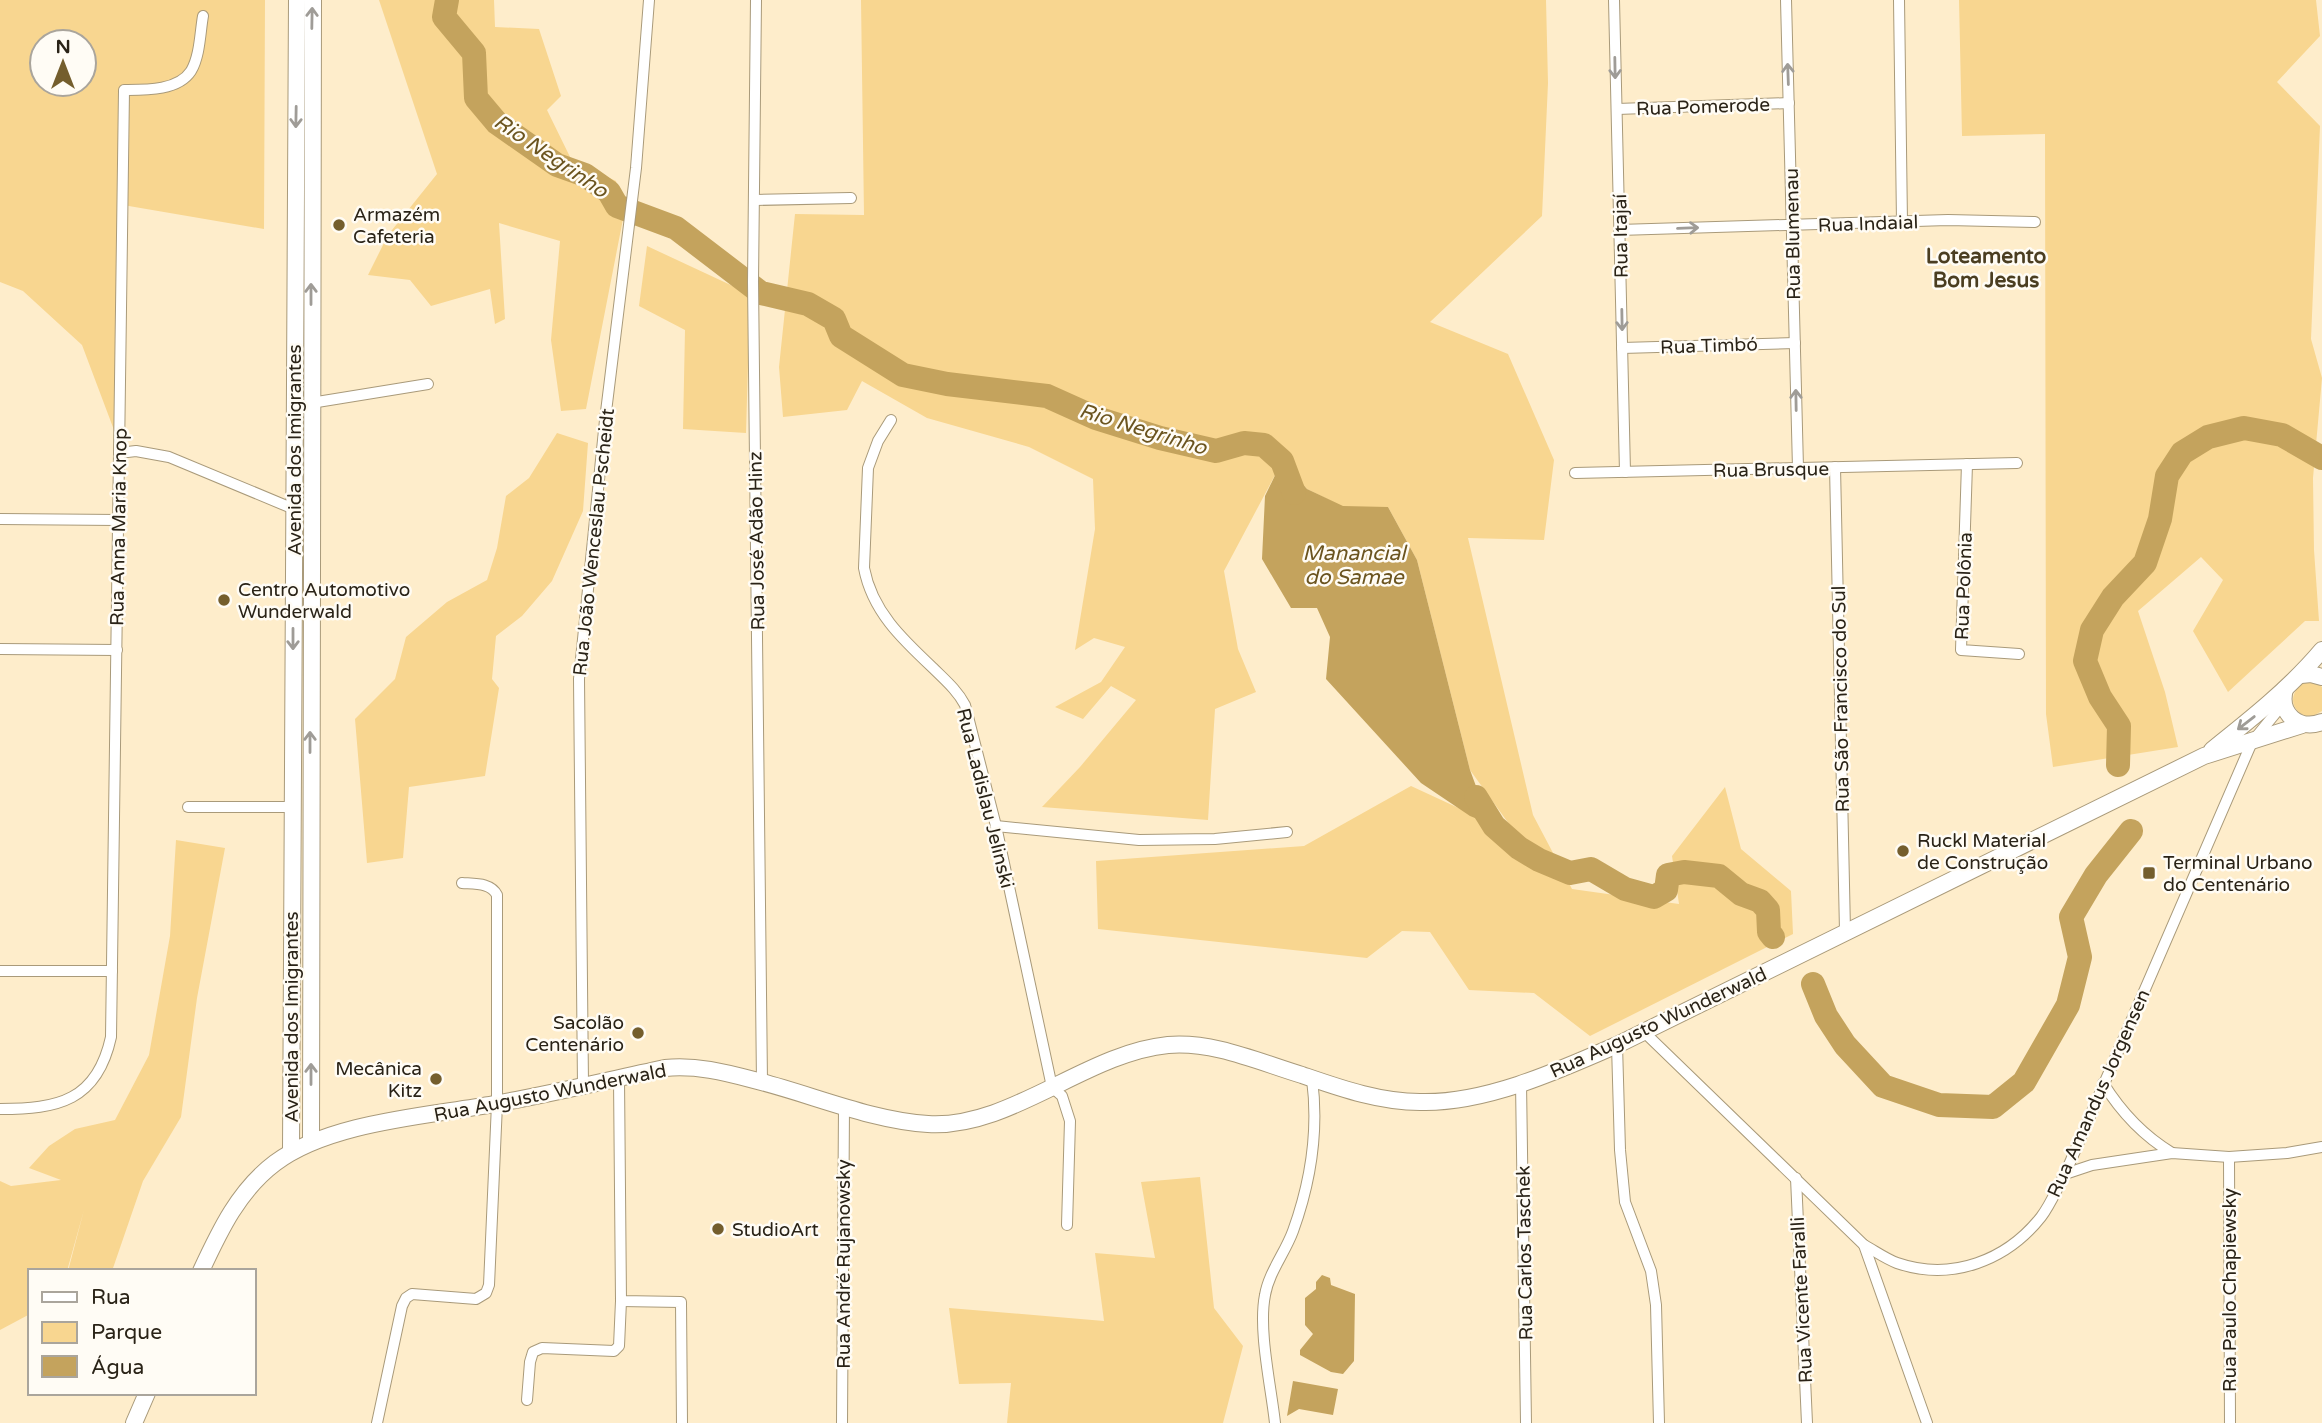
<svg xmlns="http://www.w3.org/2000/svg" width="2322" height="1423" font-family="'Varela Round',sans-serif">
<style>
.green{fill:#f8d690;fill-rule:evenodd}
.water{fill:#c4a35d}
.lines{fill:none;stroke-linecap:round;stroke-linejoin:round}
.river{stroke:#c4a35d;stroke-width:24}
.street-casing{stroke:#a99a7a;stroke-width:12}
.secondary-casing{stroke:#a99a7a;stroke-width:18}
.street{stroke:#fff;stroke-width:10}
.secondary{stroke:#fff;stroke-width:16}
.oneway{stroke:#9f9c97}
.poi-dot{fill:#745e2d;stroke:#fffcf5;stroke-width:2.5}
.labels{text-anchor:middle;stroke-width:5;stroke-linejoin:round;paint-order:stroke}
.street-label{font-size:19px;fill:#2a2317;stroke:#fffcf5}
.poi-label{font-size:19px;fill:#2a2317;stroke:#fffcf5;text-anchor:start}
.water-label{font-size:21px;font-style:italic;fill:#6b541f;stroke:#fffcf5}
.neighbourhood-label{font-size:21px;font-weight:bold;fill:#4b3e21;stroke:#fffcf5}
</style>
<rect width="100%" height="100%" fill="#feedcb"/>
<g class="green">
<path d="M0 0H265L264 229 123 205 114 430 82 345 23 291 0 282ZM42 42H84V84H42Z"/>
<path d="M379 0H494L495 27 539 29 561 96 547 110 572 161 616 181 623 219 586 409 561 411 551 340 560 241 499 223 505 319 495 324 490 289 431 306 410 280 368 275 388 235 437 174Z"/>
<path d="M861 0H1546L1548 83 1542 216 1430 322 1508 354 1554 460 1544 540 1468 538 1533 815 1572 889 1679 904 1672 856 1725 787 1741 849 1791 891 1793 934 1590 1036 1534 993 1469 990 1430 932 1402 931 1367 958 1098 929 1096 861 1304 846 1411 786 1517 835 1470 770 1417 560 1388 507H1343L1307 489 1282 462 1224 571 1238 649 1256 692 1215 709 1208 820 1042 807 1080 767 1136 700 1111 686 1083 719 1055 707 1101 682 1125 647 1094 638 1075 650 1095 529 1093 479 1029 447 927 418 862 381 847 410 783 417 779 367 795 214 864 215Z"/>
<path d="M1959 0H2316L2320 36 2277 82 2320 126 2311 339 2322 378 2313 478 2314 550 2319 621H2305L2228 692 2193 631 2223 580 2201 557 2138 611 2165 692 2178 747 2053 767 2046 714 2045 134 1962 136Z"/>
<path d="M647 246 750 294 746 433 683 429 685 330 639 306Z"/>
<path d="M557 433 588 443 583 511 552 581 522 616 496 636 492 679 499 688 485 776 409 787 403 858 367 863 355 719 395 679 406 637 447 602 487 580 497 548 506 496 529 478Z"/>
<path d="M2306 682 2317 683 2322 687V711L2311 717C2289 714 2287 691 2306 682Z"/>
<path d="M176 840 225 848 197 998 181 1117 143 1181 112 1271H68L84 1210 67 1271H30V1314L0 1330V1181L11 1186 61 1180 29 1168 49 1146 75 1129 115 1120 149 1055 170 936Z"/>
<path d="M1200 1177 1214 1308 1243 1346 1223 1423H1007L1011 1383 959 1384 949 1308 1104 1321 1095 1253 1155 1258 1141 1182Z"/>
</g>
<g class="water">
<path d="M1282 461 1307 489 1343 506 1388 507 1417 560 1470 770 1483 805 1495 826 1470 816 1421 783 1326 679 1330 637 1317 608H1291L1262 559 1265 496Z"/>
<path d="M1322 1275 1330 1278 1331 1285 1355 1294 1354 1361 1343 1374 1331 1372 1300 1355V1350L1313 1334 1305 1325V1298L1316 1289V1282Z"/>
<path d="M1293 1381 1338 1389 1333 1415 1299 1409 1287 1416Z"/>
</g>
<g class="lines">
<g class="river">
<path d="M447 0 444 17 474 53 476 98 497 123 557 165 585 175 609 192 617 206 676 228 761 293 808 304 834 319 841 336 903 375 947 384 1047 396 1096 418 1160 438 1216 451 1244 443 1264 445 1282 461 1294 493"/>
<path d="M2118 765 2119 726 2100 697 2085 661 2092 630 2113 597 2145 563 2160 519 2167 476 2182 453 2208 437 2244 428 2282 435 2322 458"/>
<path d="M1476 797 1494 826 1519 848 1539 860 1570 873 1591 869 1625 889 1654 897 1666 890 1668 875 1684 872 1719 876 1741 894 1760 901 1768 910 1769 932 1773 937"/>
<path d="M1813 984 1826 1016 1845 1045 1883 1086 1939 1105 1993 1107 2024 1082 2068 1005 2080 957 2071 917 2096 875 2131 831"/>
</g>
<g class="street-casing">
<g id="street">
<path d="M756 0 753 282 762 1082"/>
<path d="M1614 0 1625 472"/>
<path d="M1786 0 1798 468"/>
<path d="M1899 0 1902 222"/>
<path d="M1617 109 1789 103"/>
<path d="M756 200 851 198"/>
<path d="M1619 230 1948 220 2035 222"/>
<path d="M1622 348 1795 343"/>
<path d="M311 403 428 384"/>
<path d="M891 420 878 441 868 468 864 568C872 611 902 639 933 668 945 680 957 690 965 705L996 826 1052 1087 1062 1096 1070 1121 1067 1225"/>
<path d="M119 453 136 451 169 457 294 509"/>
<path d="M1967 464 1961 650 2019 654"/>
<path d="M1835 467 1845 931"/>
<path d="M1575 473 2017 463"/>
<path d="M0 519 118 520"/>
<path d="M0 649 117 650"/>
<path d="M188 807H291"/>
<path d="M996 826 1139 840 1215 839 1287 832"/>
<path d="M0 971H112"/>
<path d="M1643 1031 1864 1245C1875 1251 1886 1259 1897 1263 1952 1282 2007 1260 2041 1217 2051 1204 2057 1188 2065 1174L2252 742 2283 704"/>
<path d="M1617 1045 1620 1150 1625 1202 1651 1271 1656 1305 1659 1423"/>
<path d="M619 1079 621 1301 681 1302 682 1423"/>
<path d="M1521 1083 1526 1423"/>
<path d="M2103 1083C2121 1112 2142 1135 2172 1153"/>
<path d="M583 1085 579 679 605 420 636 168 649 0"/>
<path d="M0 1109C58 1109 97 1101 111 1037L124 90C145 90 178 91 191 71 200 56 200 33 203 16"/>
<path d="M2229 1157 2230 1423"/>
<path d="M2065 1174 2092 1165 2172 1153 2229 1157 2287 1153 2322 1147"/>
<path d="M1796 1178 1807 1423"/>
<path d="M1864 1245 1927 1423"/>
<path d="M527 1400 530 1362 533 1352 542 1348 614 1351 619 1346 621 1301"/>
<path d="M377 1423 402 1306 406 1298 412 1294 476 1299 486 1293 489 1285 497 1104V895C491 883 476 884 462 883"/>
<path d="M842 1423 844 1106"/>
<path d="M1275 1423C1271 1386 1258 1330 1265 1295 1269 1272 1285 1253 1293 1231 1311 1181 1319 1132 1312 1079"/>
</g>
</g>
<g class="secondary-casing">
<g id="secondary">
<path d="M2301 675 2311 674 2322 677"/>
<path d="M2285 689C2278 714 2299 731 2322 722"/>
<path d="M2212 750C2251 719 2290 688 2322 650"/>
<path d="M311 1142 313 0"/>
<path d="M291 1152 297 0"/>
<path d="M201 1271C220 1230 239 1190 275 1163 329 1122 428 1116 494 1104 551 1094 608 1080 665 1068 696 1065 724 1072 754 1080 811 1094 869 1120 928 1124 1010 1129 1086 1053 1168 1045 1213 1041 1259 1062 1302 1075 1340 1088 1379 1102 1420 1102 1485 1104 1560 1070 1617 1045L2204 756 2302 725"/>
<path d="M134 1423 147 1393"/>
</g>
</g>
<use href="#street" class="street"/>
<use href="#secondary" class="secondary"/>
</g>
<defs><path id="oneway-shaft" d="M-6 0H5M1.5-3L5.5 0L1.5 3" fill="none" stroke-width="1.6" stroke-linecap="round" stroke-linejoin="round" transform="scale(1.75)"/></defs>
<g class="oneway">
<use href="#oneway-shaft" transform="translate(312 18) rotate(-89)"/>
<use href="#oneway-shaft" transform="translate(1615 68) rotate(89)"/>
<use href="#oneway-shaft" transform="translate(1788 74) rotate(-92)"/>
<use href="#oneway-shaft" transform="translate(296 117) rotate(91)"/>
<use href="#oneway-shaft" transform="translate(1688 228) rotate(-2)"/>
<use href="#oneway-shaft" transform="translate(311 294) rotate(-90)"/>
<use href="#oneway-shaft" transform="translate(1622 320) rotate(89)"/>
<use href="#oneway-shaft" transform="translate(1796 400) rotate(-91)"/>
<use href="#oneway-shaft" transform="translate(293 639) rotate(90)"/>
<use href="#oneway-shaft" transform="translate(2246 723) rotate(142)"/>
<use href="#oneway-shaft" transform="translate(310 742) rotate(-90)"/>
<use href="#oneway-shaft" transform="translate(311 1074) rotate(-90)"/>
</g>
<g class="poi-dot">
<circle cx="339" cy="225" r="7"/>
<circle cx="224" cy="600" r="7"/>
<circle cx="1903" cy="851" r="7"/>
<rect x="2142" y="866" width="14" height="14" rx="3.5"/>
<circle cx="638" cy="1033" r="7"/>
<circle cx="436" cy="1079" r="7"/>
<circle cx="718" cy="1229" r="7"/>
</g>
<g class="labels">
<g class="street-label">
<text transform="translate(1703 106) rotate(-2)" y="7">Rua Pomerode</text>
<text transform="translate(1868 223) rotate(-2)" y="7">Rua Indaial</text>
<text transform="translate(1792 234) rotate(-91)" y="7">Rua Blumenau</text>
<text transform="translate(1620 236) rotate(-91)" y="7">Rua Itajaí</text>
<text transform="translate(1709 345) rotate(-2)" y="7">Rua Timbó</text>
<text transform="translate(294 450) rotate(-90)" y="7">Avenida dos Imigrantes</text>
<text transform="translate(1771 469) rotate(-1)" y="7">Rua Brusque</text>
<text transform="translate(118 527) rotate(-89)" y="7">Rua Anna Maria Knop</text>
<text transform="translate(756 541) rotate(-91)" y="7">Rua José Adão Hinz</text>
<text transform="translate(593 542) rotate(-84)" y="7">Rua João Wenceslau Pscheidt</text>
<text transform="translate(1963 586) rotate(-88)" y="7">Rua Polônia</text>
<text transform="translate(1840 699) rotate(-91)" y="7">Rua São Francisco do Sul</text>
<text transform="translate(986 798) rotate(76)" y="7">Rua Ladislau Jelinski</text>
<text transform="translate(291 1017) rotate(-90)" y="7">Avenida dos Imigrantes</text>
<text transform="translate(1658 1022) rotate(-25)" y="7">Rua Augusto Wunderwald</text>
<text transform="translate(550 1092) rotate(-11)" y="7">Rua Augusto Wunderwald</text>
<text transform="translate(2098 1093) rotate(-66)" y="7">Rua Amandus Jorgensen</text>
<text transform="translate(1524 1253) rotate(-91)" y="7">Rua Carlos Taschek</text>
<text transform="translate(843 1264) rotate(-90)" y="7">Rua André Rujanowsky</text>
<text transform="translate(2229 1290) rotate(-90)" y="7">Rua Paulo Chapiewsky</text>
<text transform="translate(1801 1300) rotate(-93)" y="7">Rua Vicente Faralli</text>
</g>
<g class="poi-label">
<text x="353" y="221">Armazém<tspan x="353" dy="22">Cafeteria</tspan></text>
<text x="238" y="596">Centro Automotivo<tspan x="238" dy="22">Wunderwald</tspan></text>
<text x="1917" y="847">Ruckl Material<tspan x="1917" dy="22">de Construção</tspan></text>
<text x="2163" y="869">Terminal Urbano<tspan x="2163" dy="22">do Centenário</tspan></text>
<text x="624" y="1029" text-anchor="end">Sacolão<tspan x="624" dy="22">Centenário</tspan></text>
<text x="422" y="1075" text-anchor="end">Mecânica<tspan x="422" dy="22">Kitz</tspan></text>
<text x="732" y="1236">StudioArt</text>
</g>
<g class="water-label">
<text transform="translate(551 156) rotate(34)" y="7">Rio Negrinho</text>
<text transform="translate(1143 429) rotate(17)" y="7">Rio Negrinho</text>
<text x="1354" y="560">Manancial<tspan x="1354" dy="24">do Samae</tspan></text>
</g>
<g class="neighbourhood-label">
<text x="1986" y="263">Loteamento<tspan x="1986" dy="24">Bom Jesus</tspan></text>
</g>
</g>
<rect x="28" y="1269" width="228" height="126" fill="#fffcf5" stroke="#aaa59c" stroke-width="2"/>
<rect x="42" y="1292" width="35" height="10" fill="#ffffff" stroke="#aaa59c" stroke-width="2"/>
<text x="91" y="1304" font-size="21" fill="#2a2317">Rua</text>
<rect x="42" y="1322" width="35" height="21" fill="#f8d690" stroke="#aaa59c" stroke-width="2"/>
<text x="91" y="1339" font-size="21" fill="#2a2317">Parque</text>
<rect x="42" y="1356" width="35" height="21" fill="#c4a35d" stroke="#aaa59c" stroke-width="2"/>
<text x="91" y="1374" font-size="21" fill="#2a2317">Água</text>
<g transform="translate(63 63)"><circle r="33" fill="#fffcf5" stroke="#aaa59c" stroke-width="2"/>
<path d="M0-5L12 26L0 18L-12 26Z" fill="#745e2d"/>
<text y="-10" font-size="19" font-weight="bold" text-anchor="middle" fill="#2a2317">N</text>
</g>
</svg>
